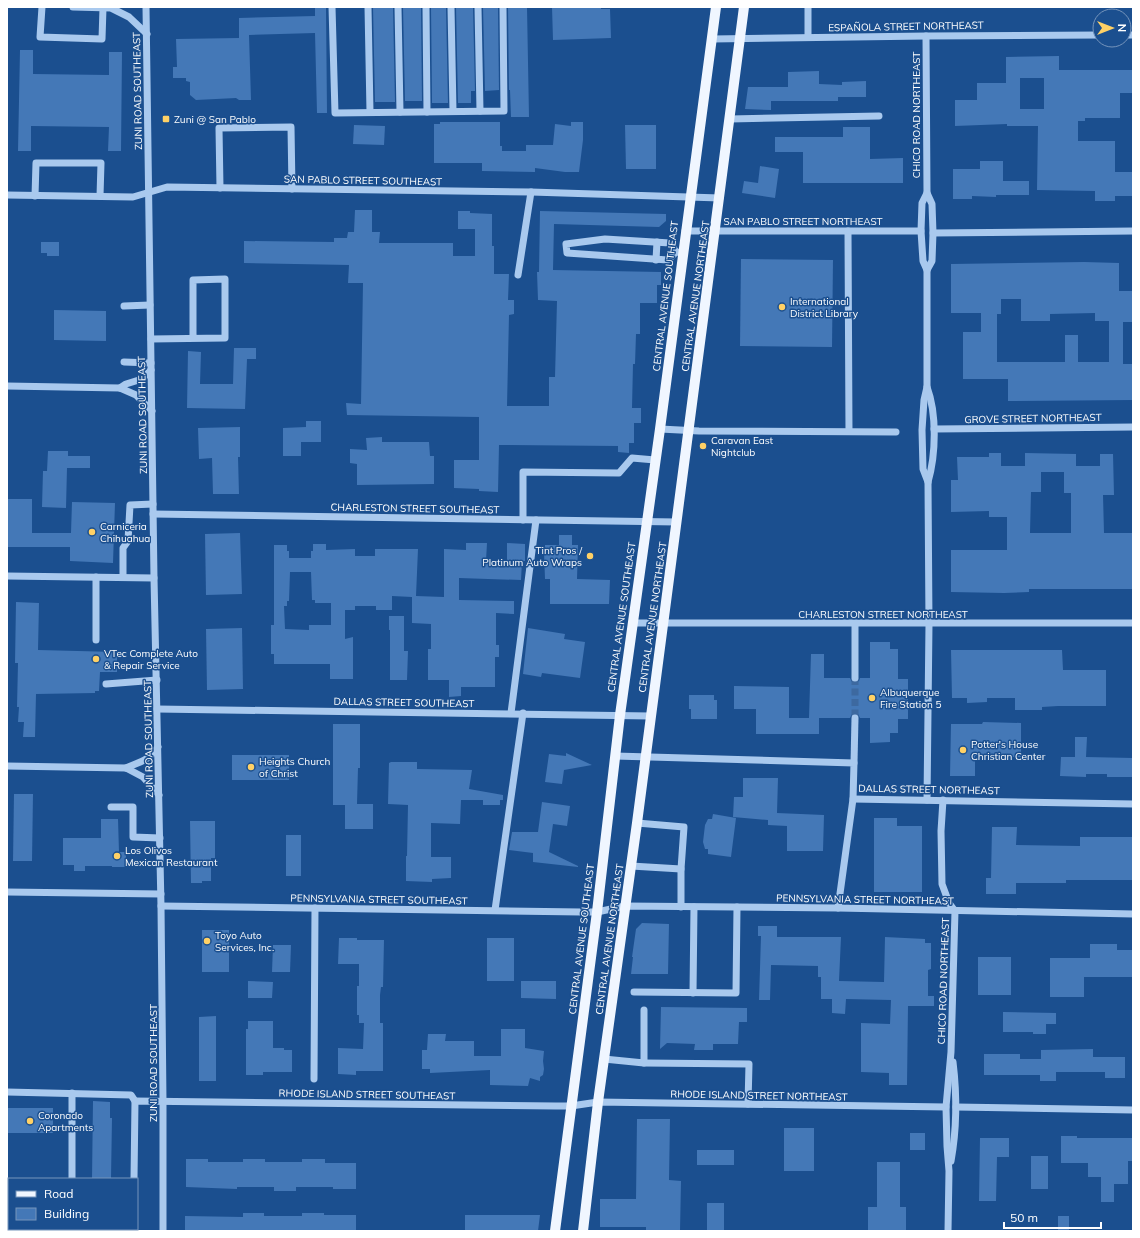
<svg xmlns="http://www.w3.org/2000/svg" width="1140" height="1238" font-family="Mulish,sans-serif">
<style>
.building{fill:#4478b7;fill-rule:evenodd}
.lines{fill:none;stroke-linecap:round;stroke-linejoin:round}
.minor-tunnel{stroke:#3d69a0;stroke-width:7;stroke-dasharray:7 3.5;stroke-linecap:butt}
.minor{stroke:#a9c9ee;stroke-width:7}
.major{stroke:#f0f6ff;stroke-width:10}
.poi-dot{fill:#ffd166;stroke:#1b4f8f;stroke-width:1.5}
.labels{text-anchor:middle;stroke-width:3;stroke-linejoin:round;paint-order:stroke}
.street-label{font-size:10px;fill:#fff;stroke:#1b4f8f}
.poi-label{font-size:10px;fill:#fff;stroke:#1b4f8f;text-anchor:start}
</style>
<rect width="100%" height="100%" fill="#1b4f8f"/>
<g class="building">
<path d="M315 7H326L327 113H317L315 33 249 35 251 100H239L236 98 196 100 190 95V82L186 81V78H173V67H177L176 39 239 38V18L315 16Z"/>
<path d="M373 7H393L395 102H375Z"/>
<path d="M403 7H421L422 101H405Z"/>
<path d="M431 7H446L448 103H432V101Z"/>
<path d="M456 7H473L475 91H471V103H458Z"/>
<path d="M483 7H498L499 90 485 91Z"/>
<path d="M508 7H527L529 117H511L510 90H509Z"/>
<path d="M552 7H601V9H610L611 38 553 40Z"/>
<path d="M20 50H33V74L109 75V52H122L121 151H108L109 127 31 126V151H18Z"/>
<path d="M1059 56V70H1133V93H1120V118H1085V121H1078V141H1115V172H1133V196H1115V201H1095V191L1037 190 1038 126H1007V124L955 126V100H977V83H1006V57ZM1020 78H1044V109H1020Z"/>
<path d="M819 71V84L842 85V82L866 81V97H838V101H771V110L745 109 748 87H788V72Z"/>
<path d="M440 122H500V146H502V151H526V145H553L555 124 571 126V122H583V140L579 172H565L535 168V172L482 171V163H434V124H440Z"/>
<path d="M354 125 385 126 384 145 353 144Z"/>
<path d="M625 125H656V169H626Z"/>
<path d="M843 127H870V159L903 158V183H803V152H775V137H843Z"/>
<path d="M980 161H1003V181H1029V195H996V197L972 196V199H953V169H980Z"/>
<path d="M760 166 779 169 775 198 742 193 744 181 758 183Z"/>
<path d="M355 210H372V232H380L379 243H453V256H475V229H458V211H470V213L492 214V246H494V274H509L508 300H514V314L509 315 507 406H549V377H555L557 301 538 300 537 272H539L540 211 666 214V221L659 227 554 224 553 270 661 272V285H657V303H640V334H636L635 364H633L632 408H641V423H634V443H629V453L618 452V446L499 445 498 492 479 491V489L454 488V460H479V417L347 415 346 403 361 404 363 283H348L349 265 244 263V241L334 242V238H347L348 232H354Z"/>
<path d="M41 242H59V256H47V253H41Z"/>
<path d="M741 259 833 260 832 347 740 346Z"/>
<path d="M1084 262 1119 263V291H1133V322H1123V364H1133V400L1008 401V379H963V332H981V313H951V264ZM1001 299H1021V321H1050V314L1095 313V321H1109V362H1078V335H1065V362H997V314H1001Z"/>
<path d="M54 310 106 311V341L54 340Z"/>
<path d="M234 348H256V359H247L245 409 187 408 188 351 201 352 200 384H233Z"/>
<path d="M306 421H321V442H301V456H283V428L306 427Z"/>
<path d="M240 427V457H238L239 494H213L212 458 199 459 198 428Z"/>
<path d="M382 437V442H429L430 456H434V484L357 485V464L350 463V449L367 450 366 438Z"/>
<path d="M48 451H68V456H90V468H67L66 508 42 507 43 471H47Z"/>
<path d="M989 453H1001V466H1025V453L1076 454V466H1100V454H1113L1114 495H1103L1104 533H1133V589H1029V592L1004 593 951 592V550H1007V517H989V511L951 512V480H958L957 457H989ZM1041 472H1064V493H1071V533H1030L1031 492H1041Z"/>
<path d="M7 499H32V533H71L72 502 115 503 113 563 70 561V547H7Z"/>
<path d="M240 533 242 594 206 595 205 534Z"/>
<path d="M559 535H572V545H578L577 579 610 580 609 604H550V579H545L544 552H545V545H559Z"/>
<path d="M466 543H487L486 561H507V543L525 544V561H522L521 580 459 578V600L514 601V614L496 613V645H499V657H495V687H461V696L449 697V680H428V649H431V624L412 623V597L392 596V610H376V606H355V610H345V639L353 637V679H330V664H274V654H271V625H274V545H287V551H289V558H311V551H313V544H326V550L355 549V556H375V549H418L416 596 444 597V549L466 550ZM290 572H311L312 600H315V603H331V625H309V630L285 629 284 606H287V601H289Z"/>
<path d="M16 602 39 603 38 650 117 652V672H100L99 691H95V693L36 694 35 737H23L24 722H18L19 707H17L18 663H15Z"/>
<path d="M389 616H404V651H408L407 680H390V630H389Z"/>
<path d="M242 628 243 689 207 690 206 629Z"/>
<path d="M528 628 565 634 564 639 585 642 580 678 542 673 541 677 523 674Z"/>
<path d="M870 642H890V649H898V679H908V719H898V733H890V742L870 743V718H860L858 714 856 713 852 714 850 718H819V734H756V709H734V686L789 687V718H809L811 654H824V678H850L852 682 855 683 859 681 860 678H870Z"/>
<path d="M951 650H1062L1063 670H1106V706H1058L1042 707V710H1015V698H987V702L967 703V698H952Z"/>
<path d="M689 695H714V700H717V719H691V709H689Z"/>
<path d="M983 722 1021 723V757L975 756V776H950L951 724H982Z"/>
<path d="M333 724H360V768H358L357 804H373V829H345V805H333Z"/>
<path d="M1075 737H1087L1086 757 1133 758V777H1107V774H1086V777L1060 776 1061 757H1075Z"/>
<path d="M566 753 592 765 564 770 562 784 545 782 549 754 566 756Z"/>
<rect x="232" y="755" width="57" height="25"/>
<path d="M391 762H417V769L472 770 469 789 503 795V800H500V805H483V800H461L460 824 431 823V857H451V878L432 879V882L406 881V856H407L408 805 388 804 389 763Z"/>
<path d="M743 778H778L777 813 824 815 823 851H787V826L768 825V820L733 817 734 797H743Z"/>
<path d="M14 794H33L32 861H13Z"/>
<path d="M542 802 570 806 567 826 553 824 549 852 578 866V867L533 862V853L509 850 512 832H538Z"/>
<path d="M713 814 736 818 731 857 708 854V849H705L703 842 705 825 708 819H712Z"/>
<path d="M874 818H897V826H922V892H874Z"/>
<path d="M101 819H118L119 852H126V867H112V866H85V871H74V865H63V838H101Z"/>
<path d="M190 821H215V858H211V881H202V883H191Z"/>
<path d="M992 827H1017L1016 845 1080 846V837H1133V880H1066V883H1016V894H986V878H991Z"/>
<rect x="286" y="835" width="15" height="41"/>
<path d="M642 923 669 924 668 974H631L633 957H632L636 929Z"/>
<path d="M758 926H777V937H841L839 981 884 982 885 937 925 939V943H931V969L928 970V996H934V1006H908L907 1085H889V1073L861 1072V1023L890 1024 891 1000 846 999 845 1014 832 1013V999H821V977H818V966L771 965 770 1000H759L761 936H758Z"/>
<rect x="202" y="930" width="27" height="42"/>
<path d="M339 938H357V940H384L383 987H381L380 995V1023H383V1071H356V1075L338 1074V1048L363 1049 364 1023H359V1015H357V986H359V964H338Z"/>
<rect x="487" y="938" width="27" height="43"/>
<path d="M1090 944H1117V950H1133V977H1084V997H1050V958H1090Z"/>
<path d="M273 945H291L290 972H272Z"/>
<rect x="978" y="957" width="33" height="38"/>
<path d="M248 981 273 982 272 998H248Z"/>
<path d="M521 981H556V999L521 998Z"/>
<path d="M661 1007 747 1008V1022H739L738 1044H713V1050H694L695 1044 667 1043 660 1049Z"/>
<path d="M1003 1012 1056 1013V1024H1046V1034H1033V1032H1003Z"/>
<path d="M216 1016V1081H199V1017Z"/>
<path d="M248 1021H273V1048H284V1050H292V1072H263V1075H246V1029H248Z"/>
<path d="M501 1029H525V1048L544 1051 543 1061 544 1069 543 1075 540 1077V1081L530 1078 528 1086 490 1085V1070L430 1073V1069H422V1050H427L428 1034H446L445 1041H474V1056H501Z"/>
<path d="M1093 1049V1057H1125V1078H1105V1072H1056V1081H1040V1075H984V1054H1020V1059H1041V1050Z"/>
<path d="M93 1101 110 1102V1118H112L111 1179H92Z"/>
<rect x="7" y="1108" width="46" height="25"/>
<path d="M637 1119H670L669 1180 681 1181 680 1231H646V1227H600V1199H636Z"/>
<rect x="784" y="1128" width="30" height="43"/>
<rect x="910" y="1133" width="15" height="17"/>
<path d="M1061 1136H1077V1138H1133V1161H1128V1184H1114V1202H1101V1177H1088V1163H1061Z"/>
<path d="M980 1138H1009V1157H997L996 1201H979Z"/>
<rect x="697" y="1150" width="37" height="15"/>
<rect x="1031" y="1156" width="17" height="33"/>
<path d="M186 1159H208V1162H243V1159H265V1162H302V1159H325V1163H356V1189H333V1187H296V1191H274V1187H237V1189L186 1187Z"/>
<path d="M877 1162H900V1207H906V1231H868V1207H877Z"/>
<rect x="707" y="1203" width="17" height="28"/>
<path d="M243 1213H264V1216H302V1213H324V1215H356V1231H185V1216L243 1217Z"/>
<path d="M465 1215H540L538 1231H465Z"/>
<rect x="1058" y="1216" width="11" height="15"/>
</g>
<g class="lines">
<path class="minor-tunnel" d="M855 678V718"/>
<g class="minor">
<path d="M42 7 40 37 102 39 103 8"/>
<path d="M73 7 111 8 129 17 147 34"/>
<path d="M146 7 154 578 161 906 163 1102V1231"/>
<path d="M332 7 335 113 504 111 503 7"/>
<path d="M368 7 370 112"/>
<path d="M398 7 400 112"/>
<path d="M426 7 427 112"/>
<path d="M451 7 453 111"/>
<path d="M478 7 480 111"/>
<path d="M808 7V37"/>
<path d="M1124 35H1133"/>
<path d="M926 36 927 193 922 203 921 231 923 261 927 270"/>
<path d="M712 39 926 36 1100 35"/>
<path d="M730 119 879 116"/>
<path d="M220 188 219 128 291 127 292 189"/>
<path d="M927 193 932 204 933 233 932 261 927 270V387L924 400 922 430 923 469 928 482"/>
<path d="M7 195 133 197 167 187 531 192 720 198"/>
<path d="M35 196 36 163H101L100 196"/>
<path d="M685 231H921"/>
<path d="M848 231 849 431"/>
<path d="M933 233 1133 231"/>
<path d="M676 252 670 243 605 239 566 244 567 253 668 260 676 252 683 253"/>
<path d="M656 260 657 242"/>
<path d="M518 275 531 192"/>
<path d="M124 306 150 305"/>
<path d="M151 339 225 338V279L193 280V338"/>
<path d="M124 362 151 363"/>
<path d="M7 386 120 388 136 395 152 411"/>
<path d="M927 387C937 414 936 454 928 482L929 624 927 800"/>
<path d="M120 388 126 384 142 379 151 370"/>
<path d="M660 429 699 431 896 432"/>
<path d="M934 429 1133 427"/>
<path d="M153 514 677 522"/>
<path d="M523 520V472L619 473 632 458 655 460"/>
<path d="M7 576 154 578"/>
<path d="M96 577V640"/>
<path d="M123 577V548L128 541 130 505 153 504"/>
<path d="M632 623H1133"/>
<path d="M855 624V678"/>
<path d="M106 684 157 680"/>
<path d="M157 709 651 716"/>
<path d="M511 713 536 520"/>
<path d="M615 756 854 763 853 799 838 908"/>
<path d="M854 763 855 718"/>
<path d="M7 766 126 768 143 777 159 795"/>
<path d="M126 768C141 761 147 762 158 747"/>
<path d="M853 799 1133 804"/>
<path d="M943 800 941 831 942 884 949 903 955 911 951 1052 946 1107 947 1146 949 1171 948 1231"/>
<path d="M111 807H133V837L160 838"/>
<path d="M637 823 684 827 681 869V907"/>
<path d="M631 866 681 869"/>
<path d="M7 892 161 894"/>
<path d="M161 906 581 912H597L625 906 838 908 1133 914"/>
<path d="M495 910 523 713"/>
<path d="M634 992 736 993 737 907"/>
<path d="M693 993 694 907"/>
<path d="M604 1059 644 1063V1010"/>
<path d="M644 1063 749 1064 748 1104"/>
<path d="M314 1079 315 908"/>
<path d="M7 1092 131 1095 135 1101"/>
<path d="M956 1107 1133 1110"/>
<path d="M951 1161C957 1128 957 1095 953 1062"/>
<path d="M72 1179V1093"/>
<path d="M134 1179 135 1101 556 1106H571L598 1102 946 1107"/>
<path d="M7 1229H71"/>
<path d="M133 1231V1229"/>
</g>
<g class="major">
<path d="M555 1231 597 912 620 715 660 429 716 7"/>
<path d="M583 1231 598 1102 637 823 744 7"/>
</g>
</g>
<g class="poi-dot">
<rect x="162" y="115" width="8" height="8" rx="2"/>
<circle cx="782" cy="307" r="4"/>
<circle cx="703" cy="446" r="4"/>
<circle cx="92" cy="532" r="4"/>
<circle cx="590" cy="556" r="4"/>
<circle cx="96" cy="659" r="4"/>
<circle cx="872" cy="698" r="4"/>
<circle cx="963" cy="750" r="4"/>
<circle cx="251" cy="767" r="4"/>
<circle cx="117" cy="856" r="4"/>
<circle cx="207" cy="941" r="4"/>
<circle cx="30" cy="1121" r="4"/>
</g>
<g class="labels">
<g class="street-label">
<text transform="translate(906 26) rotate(-1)" y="4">ESPAÑOLA STREET NORTHEAST</text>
<text transform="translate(137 91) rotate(-91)" y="4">ZUNI ROAD SOUTHEAST</text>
<text transform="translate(916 115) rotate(-90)" y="4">CHICO ROAD NORTHEAST</text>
<text transform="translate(363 180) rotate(1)" y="4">SAN PABLO STREET SOUTHEAST</text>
<text x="803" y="225">SAN PABLO STREET NORTHEAST</text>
<text transform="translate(665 296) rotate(-83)" y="4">CENTRAL AVENUE SOUTHEAST</text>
<text transform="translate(695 296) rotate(-82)" y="4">CENTRAL AVENUE NORTHEAST</text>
<text transform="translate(142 415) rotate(-91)" y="4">ZUNI ROAD SOUTHEAST</text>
<text transform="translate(1033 418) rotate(-1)" y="4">GROVE STREET NORTHEAST</text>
<text transform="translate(415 508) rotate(1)" y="4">CHARLESTON STREET SOUTHEAST</text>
<text x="883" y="618">CHARLESTON STREET NORTHEAST</text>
<text transform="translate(621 617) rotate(-82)" y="4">CENTRAL AVENUE SOUTHEAST</text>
<text transform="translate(652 617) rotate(-82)" y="4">CENTRAL AVENUE NORTHEAST</text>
<text transform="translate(404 702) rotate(1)" y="4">DALLAS STREET SOUTHEAST</text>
<text transform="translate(148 739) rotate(-91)" y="4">ZUNI ROAD SOUTHEAST</text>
<text transform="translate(929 789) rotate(1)" y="4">DALLAS STREET NORTHEAST</text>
<text transform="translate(379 899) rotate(1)" y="4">PENNSYLVANIA STREET SOUTHEAST</text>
<text transform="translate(865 899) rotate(1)" y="4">PENNSYLVANIA STREET NORTHEAST</text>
<text transform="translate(581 939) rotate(-83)" y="4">CENTRAL AVENUE SOUTHEAST</text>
<text transform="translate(609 939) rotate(-82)" y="4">CENTRAL AVENUE NORTHEAST</text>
<text transform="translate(943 981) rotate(-88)" y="4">CHICO ROAD NORTHEAST</text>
<text transform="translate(153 1063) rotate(-90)" y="4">ZUNI ROAD SOUTHEAST</text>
<text transform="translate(367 1094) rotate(1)" y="4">RHODE ISLAND STREET SOUTHEAST</text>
<text transform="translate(759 1095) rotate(1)" y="4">RHODE ISLAND STREET NORTHEAST</text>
</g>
<g class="poi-label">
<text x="174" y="123">Zuni @ San Pablo</text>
<text x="790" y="305">International<tspan x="790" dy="12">District Library</tspan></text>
<text x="711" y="444">Caravan East<tspan x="711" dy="12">Nightclub</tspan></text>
<text x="100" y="530">Carniceria<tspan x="100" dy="12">Chihuahua</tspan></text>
<text x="582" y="554" text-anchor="end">Tint Pros /<tspan x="582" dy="12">Platinum Auto Wraps</tspan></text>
<text x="104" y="657">VTec Complete Auto<tspan x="104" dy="12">&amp; Repair Service</tspan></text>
<text x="880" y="696">Albuquerque<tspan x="880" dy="12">Fire Station 5</tspan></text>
<text x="971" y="748">Potter's House<tspan x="971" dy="12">Christian Center</tspan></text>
<text x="259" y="765">Heights Church<tspan x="259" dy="12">of Christ</tspan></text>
<text x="125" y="854">Los Olivos<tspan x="125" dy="12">Mexican Restaurant</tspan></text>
<text x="215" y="939">Toyo Auto<tspan x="215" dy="12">Services, Inc.</tspan></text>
<text x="38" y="1119">Coronado<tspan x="38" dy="12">Apartments</tspan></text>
</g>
</g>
<rect width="1140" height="1238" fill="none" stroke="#ffffff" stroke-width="16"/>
<rect x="8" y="1178" width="130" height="52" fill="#1b4f8f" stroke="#7695bc"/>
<rect x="16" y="1191" width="20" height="6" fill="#f0f6ff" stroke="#7695bc"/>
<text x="44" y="1198" font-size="12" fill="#ffffff">Road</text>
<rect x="16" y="1208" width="20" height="12" fill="#4478b7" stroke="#7695bc"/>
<text x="44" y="1218" font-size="12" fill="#ffffff">Building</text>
<g transform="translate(1112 28) rotate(90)"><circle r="19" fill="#1b4f8f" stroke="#7695bc"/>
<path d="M0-3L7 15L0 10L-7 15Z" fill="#ffd166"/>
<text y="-6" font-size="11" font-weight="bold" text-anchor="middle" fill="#ffffff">N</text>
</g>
<path d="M1004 1222v6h97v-6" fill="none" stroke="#ffffff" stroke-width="2"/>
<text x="1010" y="1222" font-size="12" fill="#ffffff" stroke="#1b4f8f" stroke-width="3" paint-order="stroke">50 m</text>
</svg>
